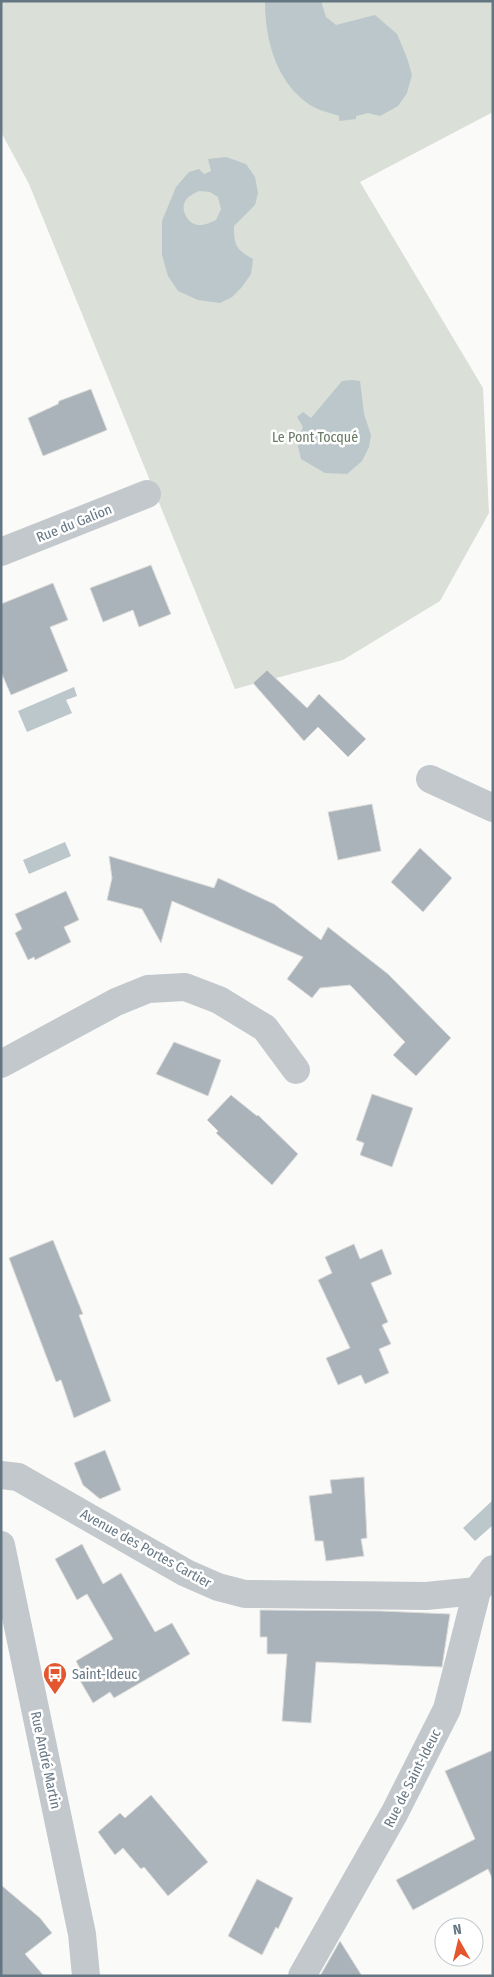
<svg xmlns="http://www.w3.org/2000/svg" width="494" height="1977" font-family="'Fira Sans Condensed',sans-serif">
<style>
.green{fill:#dadfd7}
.water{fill:#bbc7cb;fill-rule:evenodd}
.building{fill:#aab3b9;stroke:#dcdcda}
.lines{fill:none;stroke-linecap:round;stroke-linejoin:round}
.minor{stroke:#c3c8cc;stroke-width:28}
.tertiary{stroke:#c3c8cc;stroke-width:28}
.labels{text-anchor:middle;stroke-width:5;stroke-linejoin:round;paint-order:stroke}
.park-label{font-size:14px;fill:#687a64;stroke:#fff}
.street-label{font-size:14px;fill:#657683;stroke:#fff}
.poi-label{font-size:14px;fill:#657683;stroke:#fff;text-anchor:start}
</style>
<rect width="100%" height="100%" fill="#fafaf8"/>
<path class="green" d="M1 1H493V112L360 182 483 388 489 513 440 601 343 660 235 689 29 184 1 132Z"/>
<g class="water">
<path d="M265 1H321L326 17 336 25 375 15 397 34 407 58 412 75 407 93 398 106 380 116 368 113 356 116V119L339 121V116C330 113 318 110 310 105 276 82 265 40 265 1Z"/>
<path d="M226 157 246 164 255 177 258 193 255 205 234 226C234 246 236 249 253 259L251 274 242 287 232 297 220 303 198 300 178 291 168 276 162 255V221L176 187 189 172 199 169 204 174 211 171 208 159ZM199 191 210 192 218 197 221 209 216 220C210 223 201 227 194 224 186 220 180 208 186 200 188 196 195 193 199 191Z"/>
<path d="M352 380 360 381 364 414 371 435 369 447 362 461 347 474 325 473 301 459 297 442 303 427 297 417 303 412 311 418 342 381Z"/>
<path d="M74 687 77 696 66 700 72 713 27 732 18 711Z"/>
<path d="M65 842 71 856 29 874 23 860Z"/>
<path d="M493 1500V1525L475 1541 463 1528Z"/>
</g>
<g class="building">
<path d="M91 389 107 430 43 456 28 418 58 404 59 401Z"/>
<path d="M151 565 171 614 139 627 133 610 103 622 90 588Z"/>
<path d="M53 583 68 620 50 627 68 671 11 695 1 672V604Z"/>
<path d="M267 670 307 708 319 694 366 739 348 757 318 727 304 741 253 683Z"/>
<path d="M372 804 381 851 338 860 328 812Z"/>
<path d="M420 848 452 878 423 912 391 882Z"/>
<path d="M109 856 214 888 218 878 274 904 321 940 328 927 388 974 451 1038 416 1076 393 1055 405 1042 350 985 320 988 312 998 287 979 303 957 172 901 161 943 142 909 107 900 112 878Z"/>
<path d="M66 891 79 920 64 927 71 942 35 960 34 957 28 960 15 933 22 929 15 914Z"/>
<path d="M174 1042 221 1060 208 1096 156 1074Z"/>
<path d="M372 1094 413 1108 392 1167 360 1155 364 1143 356 1140Z"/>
<path d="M231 1095 257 1116 258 1115 298 1154 272 1185 216 1133 218 1131 207 1120Z"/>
<path d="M53 1240 83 1314 79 1315 111 1401 74 1418 61 1380 56 1382 9 1258Z"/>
<path d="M354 1244 360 1259 382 1249 392 1274 371 1283 388 1322 382 1325 391 1344 379 1349 389 1373 365 1384 361 1375 338 1385 326 1358 350 1348 318 1280 332 1273 325 1257Z"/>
<path d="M105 1450 121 1490 100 1499 83 1485 74 1463Z"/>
<path d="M364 1477 367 1538 361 1539 364 1556 326 1561 323 1541H315L309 1496 332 1493 330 1480Z"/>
<path d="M82 1544 103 1584 121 1573 155 1632 172 1623 190 1654 114 1698 110 1692 93 1703 78 1677 83 1674 76 1661 113 1639 87 1594 77 1600 55 1559Z"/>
<path d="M260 1610 381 1611 450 1614 442 1667 316 1662 311 1723 282 1721 287 1654H267V1637H260Z"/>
<path d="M493 1750V1880L488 1869 413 1910 396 1880 475 1839 445 1771Z"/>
<path d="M151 1795 208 1862 168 1896 144 1867 141 1869 123 1848 115 1855 98 1832 120 1813 125 1818Z"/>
<path d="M257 1879 293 1898 278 1929 276 1927 262 1955 228 1936Z"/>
<path d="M1 1885 40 1918 52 1933 25 1954 44 1976H1Z"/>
<path d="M340 1941 362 1976H320Z"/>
</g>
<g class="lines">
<g class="minor">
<path d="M1 552 147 494"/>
<path d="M430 779 493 808"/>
<path d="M1 1064 116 1002 148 989 185 987 219 1000 265 1028 296 1070"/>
<path d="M1 1475 18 1477 186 1573 218 1587 245 1594 426 1596 477 1591"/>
</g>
<g class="tertiary">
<path d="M1 1545 82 1934 86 1976"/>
<path d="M302 1976 395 1812 447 1709 477 1591 493 1569"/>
</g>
</g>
<defs>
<g id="bus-pin" transform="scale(1.25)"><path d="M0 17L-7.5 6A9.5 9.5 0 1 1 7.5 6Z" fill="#e4572e" stroke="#fff"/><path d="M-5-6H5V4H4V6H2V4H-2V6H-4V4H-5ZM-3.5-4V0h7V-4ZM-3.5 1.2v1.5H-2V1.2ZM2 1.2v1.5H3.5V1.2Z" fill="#fff"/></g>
</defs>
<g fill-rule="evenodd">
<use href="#bus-pin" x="55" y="1674"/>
</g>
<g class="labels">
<g class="park-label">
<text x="315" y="442">Le Pont Tocqué</text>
</g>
<g class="street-label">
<text transform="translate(74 523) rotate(-22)" y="5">Rue du Galion</text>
<text transform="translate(146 1548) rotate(29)" y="5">Avenue des Portes Cartier</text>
<text transform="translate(46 1760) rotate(78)" y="5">Rue André Martin</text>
<text transform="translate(412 1778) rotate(-63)" y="5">Rue de Saint-Ideuc</text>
</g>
<g class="poi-label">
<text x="72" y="1679">Saint-Ideuc</text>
</g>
</g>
<rect width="494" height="1977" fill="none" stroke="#657683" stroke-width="5"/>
<g transform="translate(459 1942) rotate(352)"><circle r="24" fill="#ffffff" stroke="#c1c8cd"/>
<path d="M0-4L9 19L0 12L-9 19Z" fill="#e4572e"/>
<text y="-8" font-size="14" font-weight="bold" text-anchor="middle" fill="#657683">N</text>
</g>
</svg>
